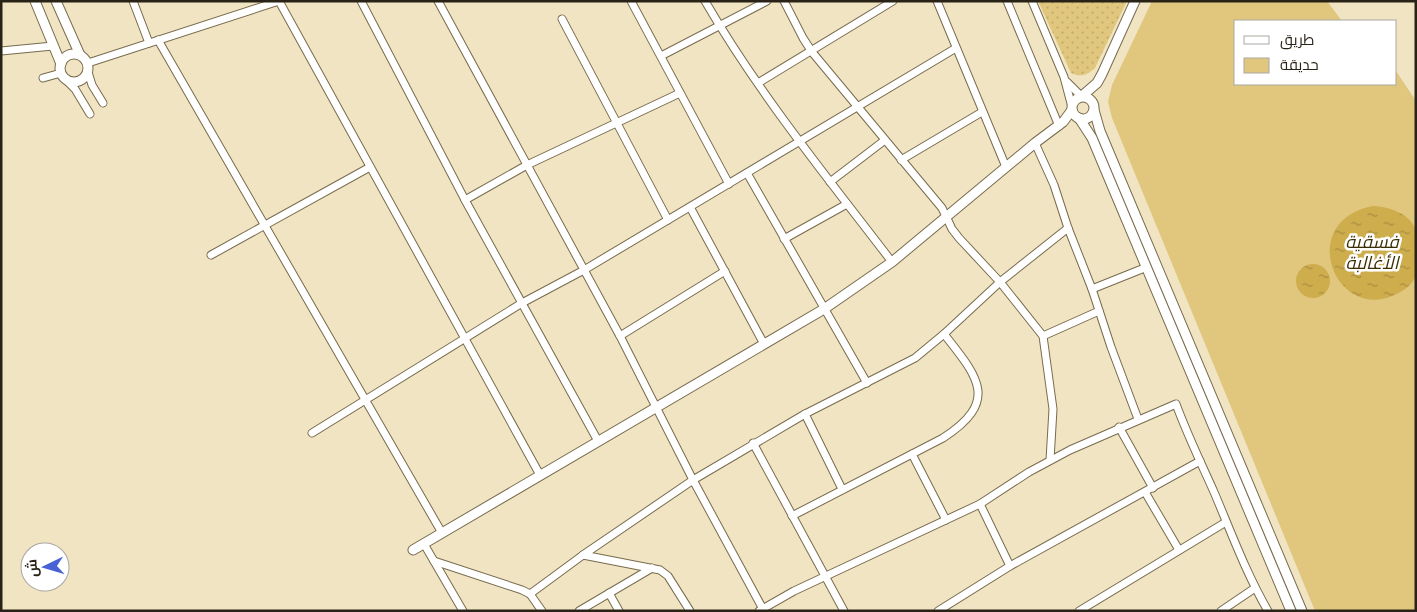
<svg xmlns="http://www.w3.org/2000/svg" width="1417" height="612" font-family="'Libre Baskerville',Cairo,serif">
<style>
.grass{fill:url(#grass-dots)}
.park{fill:#e1c77e}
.water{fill:url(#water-ripples)}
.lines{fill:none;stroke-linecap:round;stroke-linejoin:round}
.minor-casing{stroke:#776b4d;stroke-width:9}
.tertiary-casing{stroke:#776b4d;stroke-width:11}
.minor{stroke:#fff;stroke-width:7}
.tertiary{stroke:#fff;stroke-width:9}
.labels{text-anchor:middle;stroke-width:5;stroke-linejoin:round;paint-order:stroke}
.water-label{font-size:18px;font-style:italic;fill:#3c2e04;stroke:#fff}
</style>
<defs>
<pattern id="grass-dots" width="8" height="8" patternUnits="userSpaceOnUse" patternTransform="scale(1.25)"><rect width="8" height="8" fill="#e1c77e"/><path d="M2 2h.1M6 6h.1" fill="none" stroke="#c1ab6c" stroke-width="1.8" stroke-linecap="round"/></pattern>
<pattern id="water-ripples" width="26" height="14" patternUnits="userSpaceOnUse" patternTransform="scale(1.25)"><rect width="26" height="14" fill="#cead4d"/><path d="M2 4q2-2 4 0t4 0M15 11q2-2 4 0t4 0" fill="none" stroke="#a78c3f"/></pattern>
</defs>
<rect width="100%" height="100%" fill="#f1e4c2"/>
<path class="grass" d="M1038 1H1127L1095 68C1087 75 1081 78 1071 73Z"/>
<path class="park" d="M1152 1H1327L1342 21H1236V84H1396V71L1416 101V611H1315L1112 118 1108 102 1112 85Z"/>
<g class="water">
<path d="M1373 206C1388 207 1408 212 1415 228 1417 235 1416 247 1416 254 1416 261 1417 271 1415 277 1412 286 1400 293 1392 296 1334 320 1296 221 1373 206Z"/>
<circle cx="1313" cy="281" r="17"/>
</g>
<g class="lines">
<g class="minor-casing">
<g id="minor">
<path d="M133 1 149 43"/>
<path d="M279 1 540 475"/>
<path d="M361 1 465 200 598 441"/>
<path d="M438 1 620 336 693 480 764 611"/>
<path d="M631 1 729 184"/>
<path d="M705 1C759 94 827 177 892 262"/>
<path d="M784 1 803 38 812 52 942 208 952 229 959 238 1000 282 1043 336 1053 409 1050 460"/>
<path d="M937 1 1006 167"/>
<path d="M1007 1 1059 126"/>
<path d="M1032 1 1064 77 1072 107"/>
<path d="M562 19 668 220"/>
<path d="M158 40 442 533"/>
<path d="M1 51 53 46"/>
<path d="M661 56 767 1"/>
<path d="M88 63 279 1"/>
<path d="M88 72 92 85 103 103"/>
<path d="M43 78 61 73"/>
<path d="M66 80 75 89 90 114"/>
<path d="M1067 82 1081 96"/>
<path d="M758 83 893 1"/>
<path d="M1035 143 1054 185 1068 228 1092 289 1111 347 1138 419"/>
<path d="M901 160 982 112"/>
<path d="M747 173 867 383"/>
<path d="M830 182 885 140"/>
<path d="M465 200 527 165 680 93"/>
<path d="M690 207 764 344"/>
<path d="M784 239 847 204"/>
<path d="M211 255 370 167"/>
<path d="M1092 289 1147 267"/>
<path d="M620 336 725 271"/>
<path d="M1043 336 1099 311"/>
<path d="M805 414 842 489"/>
<path d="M1119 427 1153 488"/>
<path d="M312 433 522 303 584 270 956 48"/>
<path d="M753 443 844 611"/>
<path d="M912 454 946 520"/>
<path d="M1145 492 1179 550"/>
<path d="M980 504 1010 566"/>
<path d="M792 516 943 438C1000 401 978 377 944 334"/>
<path d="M424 544 463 611"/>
<path d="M583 555 660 570 668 576 690 611"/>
<path d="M434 561 522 590 530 594 542 611"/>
<path d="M609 593 619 611"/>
<path d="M530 594 583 555 693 480 805 414 915 358 944 334 1000 282 1068 228"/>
<path d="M579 611 652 568"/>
<path d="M759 611 794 591 980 504 1029 472 1070 450 1176 404C1187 434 1201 463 1214 492 1231 532 1246 573 1268 611"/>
<path d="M938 611 1010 566 1200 461"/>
<path d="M1079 611 1226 522"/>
<path d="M1221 611 1255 588"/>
</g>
</g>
<g class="tertiary-casing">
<g id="tertiary">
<path d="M35 1 61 64"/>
<path d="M56 1 80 55"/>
<circle cx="74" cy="68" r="14"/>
<path d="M1082 96 1097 83 1102 74 1135 1"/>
<circle cx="1083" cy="108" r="11"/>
<path d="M1094 110 1100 131 1302 611"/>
<path d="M1079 118 1092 138 1291 611"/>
<path d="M413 550 824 309 892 262 1035 143 1063 122 1072 110"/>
</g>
</g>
<use href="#minor" class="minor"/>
<use href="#tertiary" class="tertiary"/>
</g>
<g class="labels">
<g class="water-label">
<text x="1372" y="248">فسقية<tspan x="1372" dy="21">الأغالبة</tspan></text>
</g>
</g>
<rect width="1417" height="612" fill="none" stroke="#282316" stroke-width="5"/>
<rect x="1234" y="20" width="162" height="65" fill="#ffffff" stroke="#a9a7a2"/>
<rect x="1244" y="36" width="25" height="8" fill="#ffffff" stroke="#a9a7a2"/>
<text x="1280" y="45" font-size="15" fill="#282316">طريق</text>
<rect x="1244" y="58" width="25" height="15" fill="#e1c77e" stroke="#a9a7a2"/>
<text x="1280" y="70" font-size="15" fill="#282316">حديقة</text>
<g transform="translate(45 567) rotate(265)"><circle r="24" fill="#ffffff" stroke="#a9a7a2"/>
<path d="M0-4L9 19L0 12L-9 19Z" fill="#4862d6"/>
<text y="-8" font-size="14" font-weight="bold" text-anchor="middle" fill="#282316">ش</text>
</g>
</svg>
